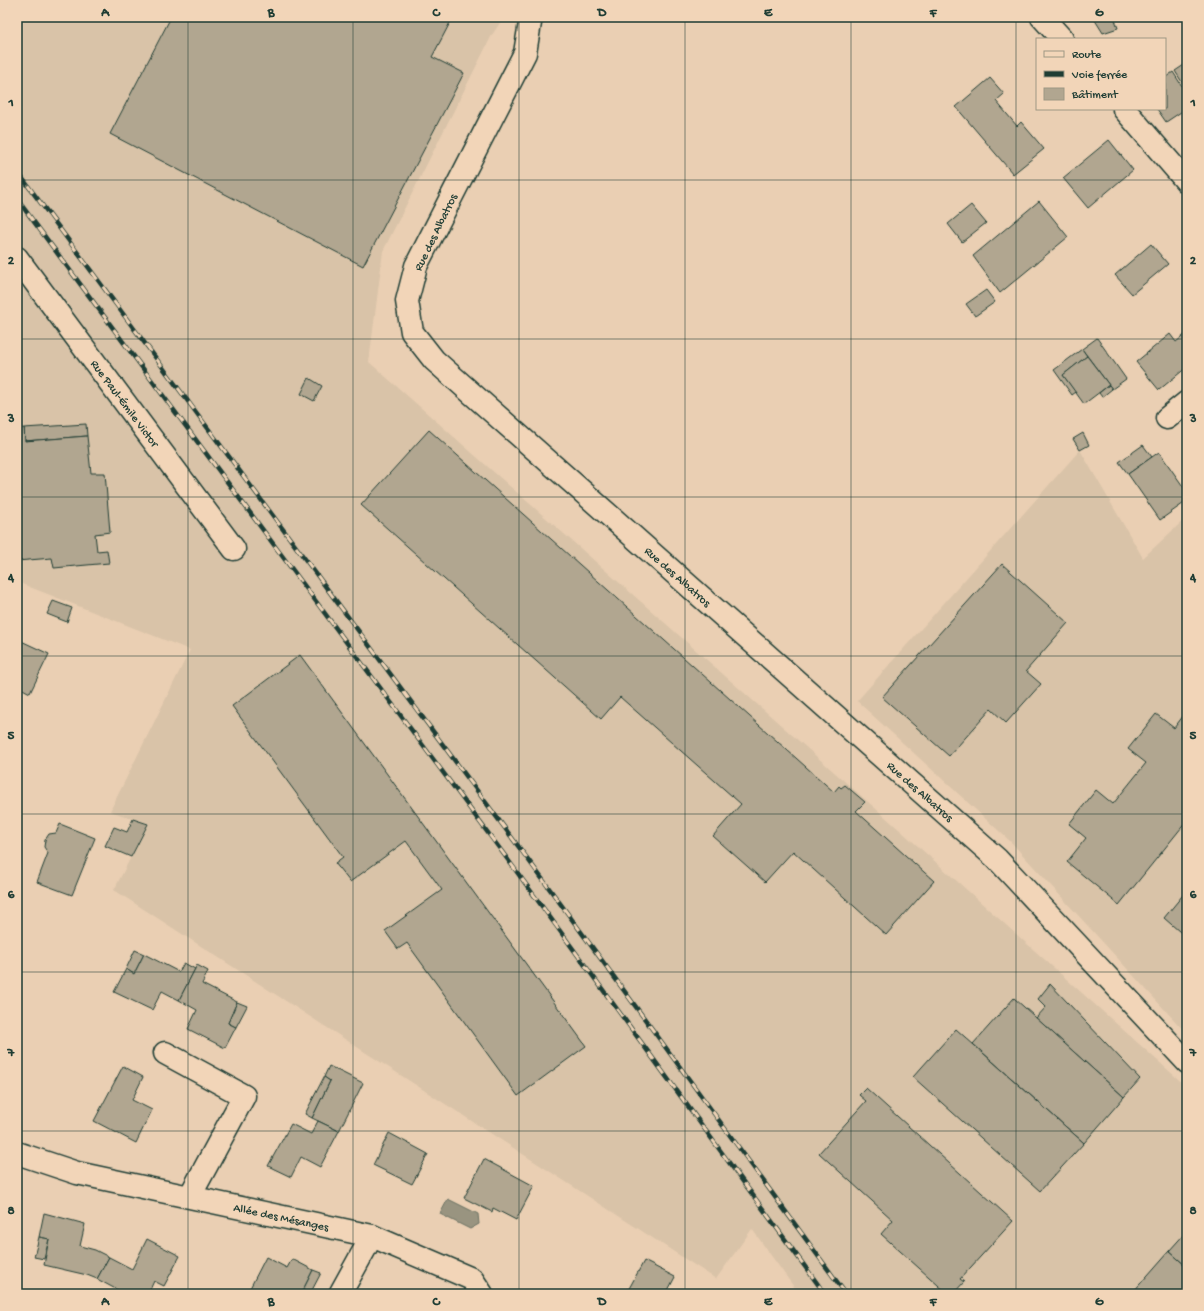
<svg xmlns="http://www.w3.org/2000/svg" width="1204" height="1311" font-family="'Gochi Hand',sans-serif">
<style>
.built{fill:#d9c3a8}
.water{fill:#999480;stroke:#687162}
.building{fill:#b1a690;stroke:#1f3d34}
.lines{fill:none;stroke-linecap:round;stroke-linejoin:round}
.minor-casing{stroke:#1f3d34;stroke-width:25}
.minor{stroke:#f2d5b8;stroke-width:22}
.rail-casing{stroke:#1f3d34;stroke-width:4.5}
.rail{stroke:#f2d5b8;stroke-width:3;stroke-dasharray:9;stroke-linecap:butt}
.grid{fill:none;stroke:#1f3d34;stroke-width:1;stroke-opacity:0.55}
.labels{text-anchor:middle;stroke-width:3;stroke-linejoin:round;paint-order:stroke}
.street-label{font-size:12px;fill:#1f3d34;stroke:#f2d5b8}
.neatline{fill:none;stroke:#1f3d34;stroke-width:1.5}
.grid-label{font-size:13px;text-anchor:middle;font-weight:bold;fill:#1f3d34}
</style>
<rect width="100%" height="100%" fill="#eacfb3"/>
<filter id="ink" filterUnits="userSpaceOnUse"><feTurbulence type="fractalNoise" baseFrequency=".025" numOctaves="2"/><feDisplacementMap in="SourceGraphic" scale="8" xChannelSelector="R" yChannelSelector="G"/><feConvolveMatrix kernelMatrix="1 2 1 2 8 2 1 2 1" color-interpolation-filters="sRGB"/></filter>
<g filter="url(#ink)">
<g class="built">
<path d="M17 17H504L492 35 383 251 369 362 901 831 1187 1087V1294H799L752 1229 716 1279 114 890 148 824 110 811 190 650 17 582Z"/>
<path d="M1080 450 1143 558 1187 517V1034L1011 842 857 701Z"/>
</g>
<path class="water" d="M448 1199 478 1214 479 1224 470 1229 440 1214Z"/>
<g class="building">
<path d="M171 17H453L432 57 464 73 363 266 110 134Z"/>
<path d="M1093 17H1114L1118 28 1103 33Z"/>
<path d="M1187 63V90L1175 71Z"/>
<path d="M1173 72 1187 94V108L1166 122 1157 109H1165V76L1166 77Z"/>
<path d="M990 78 1004 94 996 101 1017 126 1021 122 1044 149 1013 174 956 107Z"/>
<path d="M1109 140 1133 170 1088 208 1063 178Z"/>
<path d="M1039 201 1068 237 1000 293 973 256Z"/>
<path d="M971 205 986 223 962 242 948 224Z"/>
<path d="M1151 244 1168 264 1132 294 1115 275Z"/>
<path d="M986 290 995 302 975 316 966 304Z"/>
<path d="M1187 333V367L1159 390 1136 362 1170 334 1176 342Z"/>
<path d="M1097 338 1126 379 1112 389 1082 349Z"/>
<path d="M1082 349 1087 356 1063 375 1076 392 1072 395 1054 370Z"/>
<path d="M1087 356 1109 385 1084 404 1063 375Z"/>
<path d="M309 378 322 386 314 401 301 394Z"/>
<path d="M1109 385 1112 389 1102 397 1099 393Z"/>
<path d="M86 424 87 436 25 441 24 428Z"/>
<path d="M24 428 25 441 87 436 91 473H105L110 532 95 534 97 551 107 550 109 563 54 568 52 558 17 561V429Z"/>
<path d="M429 430 834 792 839 786 841 788 845 785 865 802 856 811 934 881 886 935 793 851 765 882 713 836 741 804 620 697 601 719 361 505Z"/>
<path d="M1083 433 1089 445 1080 450 1073 439Z"/>
<path d="M1143 445 1152 457 1128 474 1119 462Z"/>
<path d="M1159 452 1187 492V501L1160 520 1128 474Z"/>
<path d="M1002 564 1068 623 1026 671 1041 684 1006 723 991 709 949 756 882 697Z"/>
<path d="M53 601 72 608 67 622 47 614Z"/>
<path d="M17 639 49 654 30 693 17 686Z"/>
<path d="M300 655 586 1046 518 1096 407 943 398 949 385 931 442 890 406 841 350 882 335 863 343 857 232 706Z"/>
<path d="M1187 711V823L1186 822 1119 905 1067 862 1086 838 1069 824 1096 790 1113 804 1146 763 1128 749 1156 714 1174 728Z"/>
<path d="M133 819 148 824 131 857 105 846 114 827 127 832Z"/>
<path d="M60 824 95 838 72 895 37 882 48 853 44 847 45 840 49 834 56 833Z"/>
<path d="M1187 890V938L1164 918Z"/>
<path d="M135 950 144 954 134 974 126 969Z"/>
<path d="M144 954 179 972 184 963 195 969 179 1000 162 991 152 1010 114 992 126 969 134 974Z"/>
<path d="M197 965 208 971 202 984 237 1002 228 1023 236 1027 225 1048 188 1029 197 1010 179 1000Z"/>
<path d="M1050 984 1140 1079 1124 1097 1036 1018 1046 1007 1038 999Z"/>
<path d="M1014 998 1124 1097 1084 1143 973 1044Z"/>
<path d="M237 1002 247 1006 236 1027 228 1023Z"/>
<path d="M956 1029 1084 1143 1040 1191 913 1077Z"/>
<path d="M123 1066 143 1077 132 1100 152 1110 136 1143 94 1121Z"/>
<path d="M329 1066 363 1083 339 1131 312 1118 330 1081 324 1077Z"/>
<path d="M324 1077 330 1081 312 1118 305 1114Z"/>
<path d="M866 1088 1013 1221 960 1279 964 1282 953 1294H948L881 1234 893 1220 819 1153 866 1101 859 1095Z"/>
<path d="M318 1121 339 1131 320 1167 301 1157 291 1177 268 1166 291 1124 311 1134Z"/>
<path d="M389 1133 428 1154 412 1184 373 1165Z"/>
<path d="M484 1159 534 1186 516 1220 493 1208 492 1212 464 1198Z"/>
<path d="M44 1213 85 1224 80 1246 95 1250 109 1257 97 1279 87 1275 44 1265 49 1239 39 1237Z"/>
<path d="M1187 1231V1267L1169 1251Z"/>
<path d="M39 1237 49 1239 44 1259 34 1257Z"/>
<path d="M147 1239 180 1256 164 1286 154 1281 148 1294H125L97 1279 109 1257 132 1269Z"/>
<path d="M1169 1251 1187 1267V1294H1135L1133 1292Z"/>
<path d="M266 1257 287 1268 292 1259 313 1270 301 1294H283L277 1290 275 1294H247Z"/>
<path d="M644 1261 675 1277 666 1294H626Z"/>
<path d="M313 1270 321 1273 310 1294H301Z"/>
</g>
<g class="lines">
<g class="minor-casing">
<g id="minor">
<path id="s1" d="M531 17 525 53 416 266 407 301 412 332 434 360 997 859 1187 1062"/>
<path d="M1042 17 1062 39"/>
<path d="M1124 109 1187 182"/>
<path id="s2" d="M17 258 234 549"/>
<path d="M1167 418 1187 402"/>
<path d="M165 1053 244 1096 190 1196"/>
<path id="s3" d="M17 1153 77 1173 372 1236 472 1279 482 1294"/>
<path d="M340 1294 372 1236"/>
</g>
</g>
<use href="#minor" class="minor"/>
<g class="rail-casing">
<g id="rail">
<path d="M17 171 527 858 846 1294"/>
<path d="M17 199 514 868 825 1294"/>
</g>
</g>
<use href="#rail" class="rail"/>
</g>
</g>
<path class="grid" d="M188 17V1294M353 17V1294M519 17V1294M685 17V1294M851 17V1294M1016 17V1294M17 180H1187M17 339H1187M17 497H1187M17 656H1187M17 814H1187M17 972H1187M17 1131H1187"/>
<g class="labels">
<g class="street-label">
<text transform="translate(435 232) rotate(-64)" y="4">Rue des Albatros</text>
<text dy="4" stroke="none"><textPath href="#s2" startOffset="181">Rue Paul-Émile Victor</textPath></text>
<text dy="4" stroke="none"><textPath href="#s1" startOffset="705">Rue des Albatros</textPath></text>
<text dy="4" stroke="none"><textPath href="#s1" startOffset="1029">Rue des Albatros</textPath></text>
<text dy="4" stroke="none"><textPath href="#s3" startOffset="272">Allée des Mésanges</textPath></text>
</g>
</g>
<rect width="1204" height="1311" fill="none" stroke="#f2d5b8" stroke-width="44"/>
<rect x="1036" y="38" width="130" height="72" fill="#f2d5b8" stroke="#9e9883"/>
<rect x="1044" y="51" width="20" height="6" fill="#f2d5b8" stroke="#9e9883"/>
<text x="1072" y="58" font-size="12" fill="#1f3d34">Route</text>
<rect x="1044" y="71" width="20" height="6" fill="#1f3d34" stroke="#9e9883"/>
<text x="1072" y="78" font-size="12" fill="#1f3d34">Voie ferrée</text>
<rect x="1044" y="88" width="20" height="12" fill="#b1a690" stroke="#9e9883"/>
<text x="1072" y="98" font-size="12" fill="#1f3d34">Bâtiment</text>
<rect x="22" y="22" width="1160" height="1267" class="neatline"/>
<g class="grid-label">
<text x="105" y="16">A</text>
<text x="271" y="16">B</text>
<text x="436" y="16">C</text>
<text x="602" y="16">D</text>
<text x="768" y="16">E</text>
<text x="933" y="16">F</text>
<text x="1099" y="16">G</text>
<text x="11" y="106">1</text>
<text x="1193" y="106">1</text>
<text x="11" y="264">2</text>
<text x="1193" y="264">2</text>
<text x="11" y="422">3</text>
<text x="1193" y="422">3</text>
<text x="11" y="581">4</text>
<text x="1193" y="581">4</text>
<text x="11" y="739">5</text>
<text x="1193" y="739">5</text>
<text x="11" y="898">6</text>
<text x="1193" y="898">6</text>
<text x="11" y="1056">7</text>
<text x="1193" y="1056">7</text>
<text x="11" y="1214">8</text>
<text x="1193" y="1214">8</text>
<text x="105" y="1305">A</text>
<text x="271" y="1305">B</text>
<text x="436" y="1305">C</text>
<text x="602" y="1305">D</text>
<text x="768" y="1305">E</text>
<text x="933" y="1305">F</text>
<text x="1099" y="1305">G</text>
</g>
</svg>
